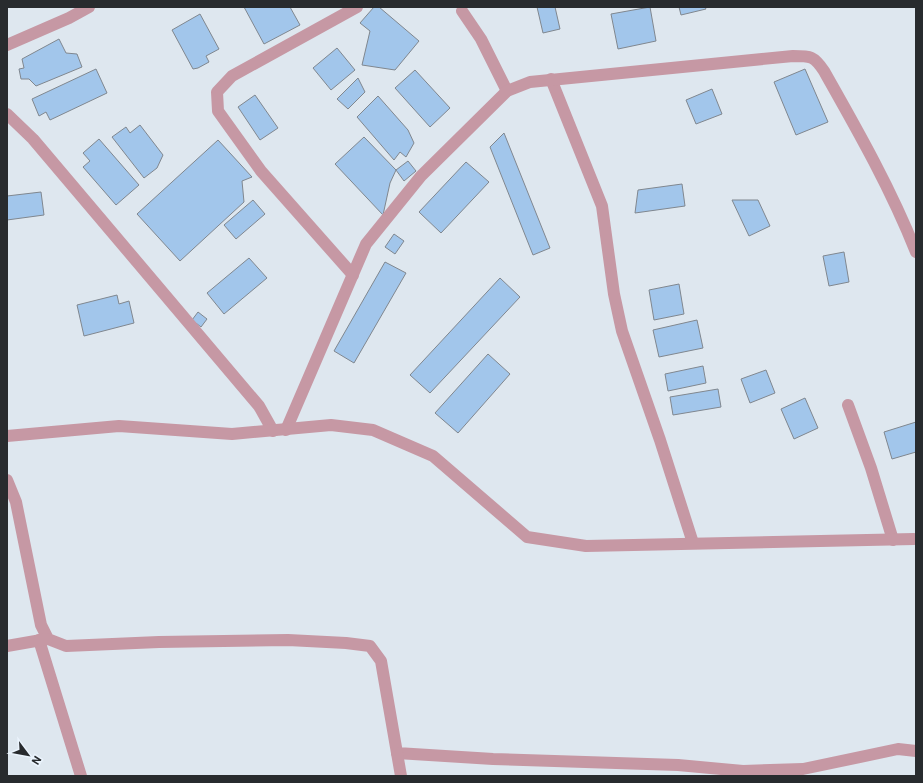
<svg xmlns="http://www.w3.org/2000/svg" width="923" height="783" font-family="Roboto,sans-serif">
<style>
.building{fill:#a2c6eb;stroke:#80878f}
.lines{fill:none;stroke-linecap:round;stroke-linejoin:round}
.street{stroke:#c698a4;stroke-width:12}
</style>
<rect width="100%" height="100%" fill="#dee7ef"/>
<g class="building">
<path d="M244 7H290L300 25 264 44Z"/>
<path d="M374 7H379L419 41 395 70 362 65 370 31 360 23Z"/>
<path d="M537 7H555L560 29 543 33Z"/>
<path d="M650 7 656 41 618 49 611 14Z"/>
<path d="M679 7H705L706 9 681 15Z"/>
<path d="M200 14 219 49 206 56 209 62 198 68 193 69 172 30Z"/>
<path d="M59 39 66 53 77 54 82 67 36 86 29 79H21L19 69 24 68 22 59Z"/>
<path d="M337 48 355 70 331 90 313 68Z"/>
<path d="M96 69 107 93 50 120 46 112 39 116 32 99Z"/>
<path d="M805 69 828 122 796 135 774 82Z"/>
<path d="M415 70 450 108 430 127 395 88Z"/>
<path d="M358 78 365 92 348 109 337 99Z"/>
<path d="M712 89 722 114 696 124 686 100Z"/>
<path d="M255 95 278 128 260 140 238 107Z"/>
<path d="M378 96 408 130 414 143 406 157 400 152 394 160 357 117Z"/>
<path d="M140 125 163 155 157 168 144 178 112 137 126 127 130 133Z"/>
<path d="M504 133 550 248 533 255 490 147Z"/>
<path d="M364 137 396 170 390 183 383 215 335 164Z"/>
<path d="M99 139 139 185 116 205 83 167 90 161 83 153Z"/>
<path d="M218 140 252 177 242 181 244 202 180 261 137 214Z"/>
<path d="M408 161 416 171 404 181 396 170Z"/>
<path d="M466 162 489 182 441 233 419 212Z"/>
<path d="M682 184 685 206 635 213 638 190Z"/>
<path d="M41 192 44 215 7 220V196Z"/>
<path d="M253 200 265 214 236 239 224 225Z"/>
<path d="M732 200H758L770 226 749 236Z"/>
<path d="M394 234 404 241 395 254 385 247Z"/>
<path d="M844 252 849 282 829 286 823 256Z"/>
<path d="M249 258 267 278 224 314 207 293Z"/>
<path d="M385 262 406 273 354 363 334 351Z"/>
<path d="M500 278 520 297 430 393 410 375Z"/>
<path d="M679 284 684 314 654 320 649 290Z"/>
<path d="M117 295 119 304 129 301 134 323 84 336 77 305Z"/>
<path d="M198 312 207 319 201 327 192 320Z"/>
<path d="M697 320 703 348 659 357 653 330Z"/>
<path d="M488 354 510 374 458 433 435 413Z"/>
<path d="M703 366 706 383 668 391 665 374Z"/>
<path d="M766 370 775 393 750 403 741 379Z"/>
<path d="M718 389 721 407 673 415 670 397Z"/>
<path d="M805 398 818 428 794 439 781 409Z"/>
<path d="M916 422V452L892 459 884 432Z"/>
</g>
<g class="lines">
<g class="street">
<path d="M462 11 481 39 507 91"/>
<path d="M7 45 69 18 89 7"/>
<path d="M551 79 602 206 614 294 622 331 660 440 693 543"/>
<path d="M7 114 33 139 259 406 273 431"/>
<path d="M353 275 261 171 218 111 217 92 232 76 357 7"/>
<path d="M848 405 871 468 893 540"/>
<path d="M286 430 366 244 421 176 507 91 530 82 793 56C811 56 814 56 824 71 858 131 891 189 916 252"/>
<path d="M7 436 119 426 232 434 331 425 373 430 433 456 527 537 586 546 914 539"/>
<path d="M7 480 16 502 41 625 48 639 66 646 159 642 288 640 346 643 370 646 381 661 397 753 493 759 678 765 743 771 803 769 898 749 916 751"/>
<path d="M39 640 81 776"/>
<path d="M7 646 47 639"/>
<path d="M397 753 401 776"/>
</g>
</g>
<rect width="923" height="783" fill="none" stroke="#282b2e" stroke-width="16"/>
<g transform="translate(28 755) rotate(122)" stroke="#ebf4fd" stroke-width="3" paint-order="stroke">
<path d="M0-3L7 15L0 10L-7 15Z" fill="#282b2e"/>
<text y="-6" font-size="11" font-weight="bold" text-anchor="middle" fill="#282b2e">N</text>
</g>
</svg>
